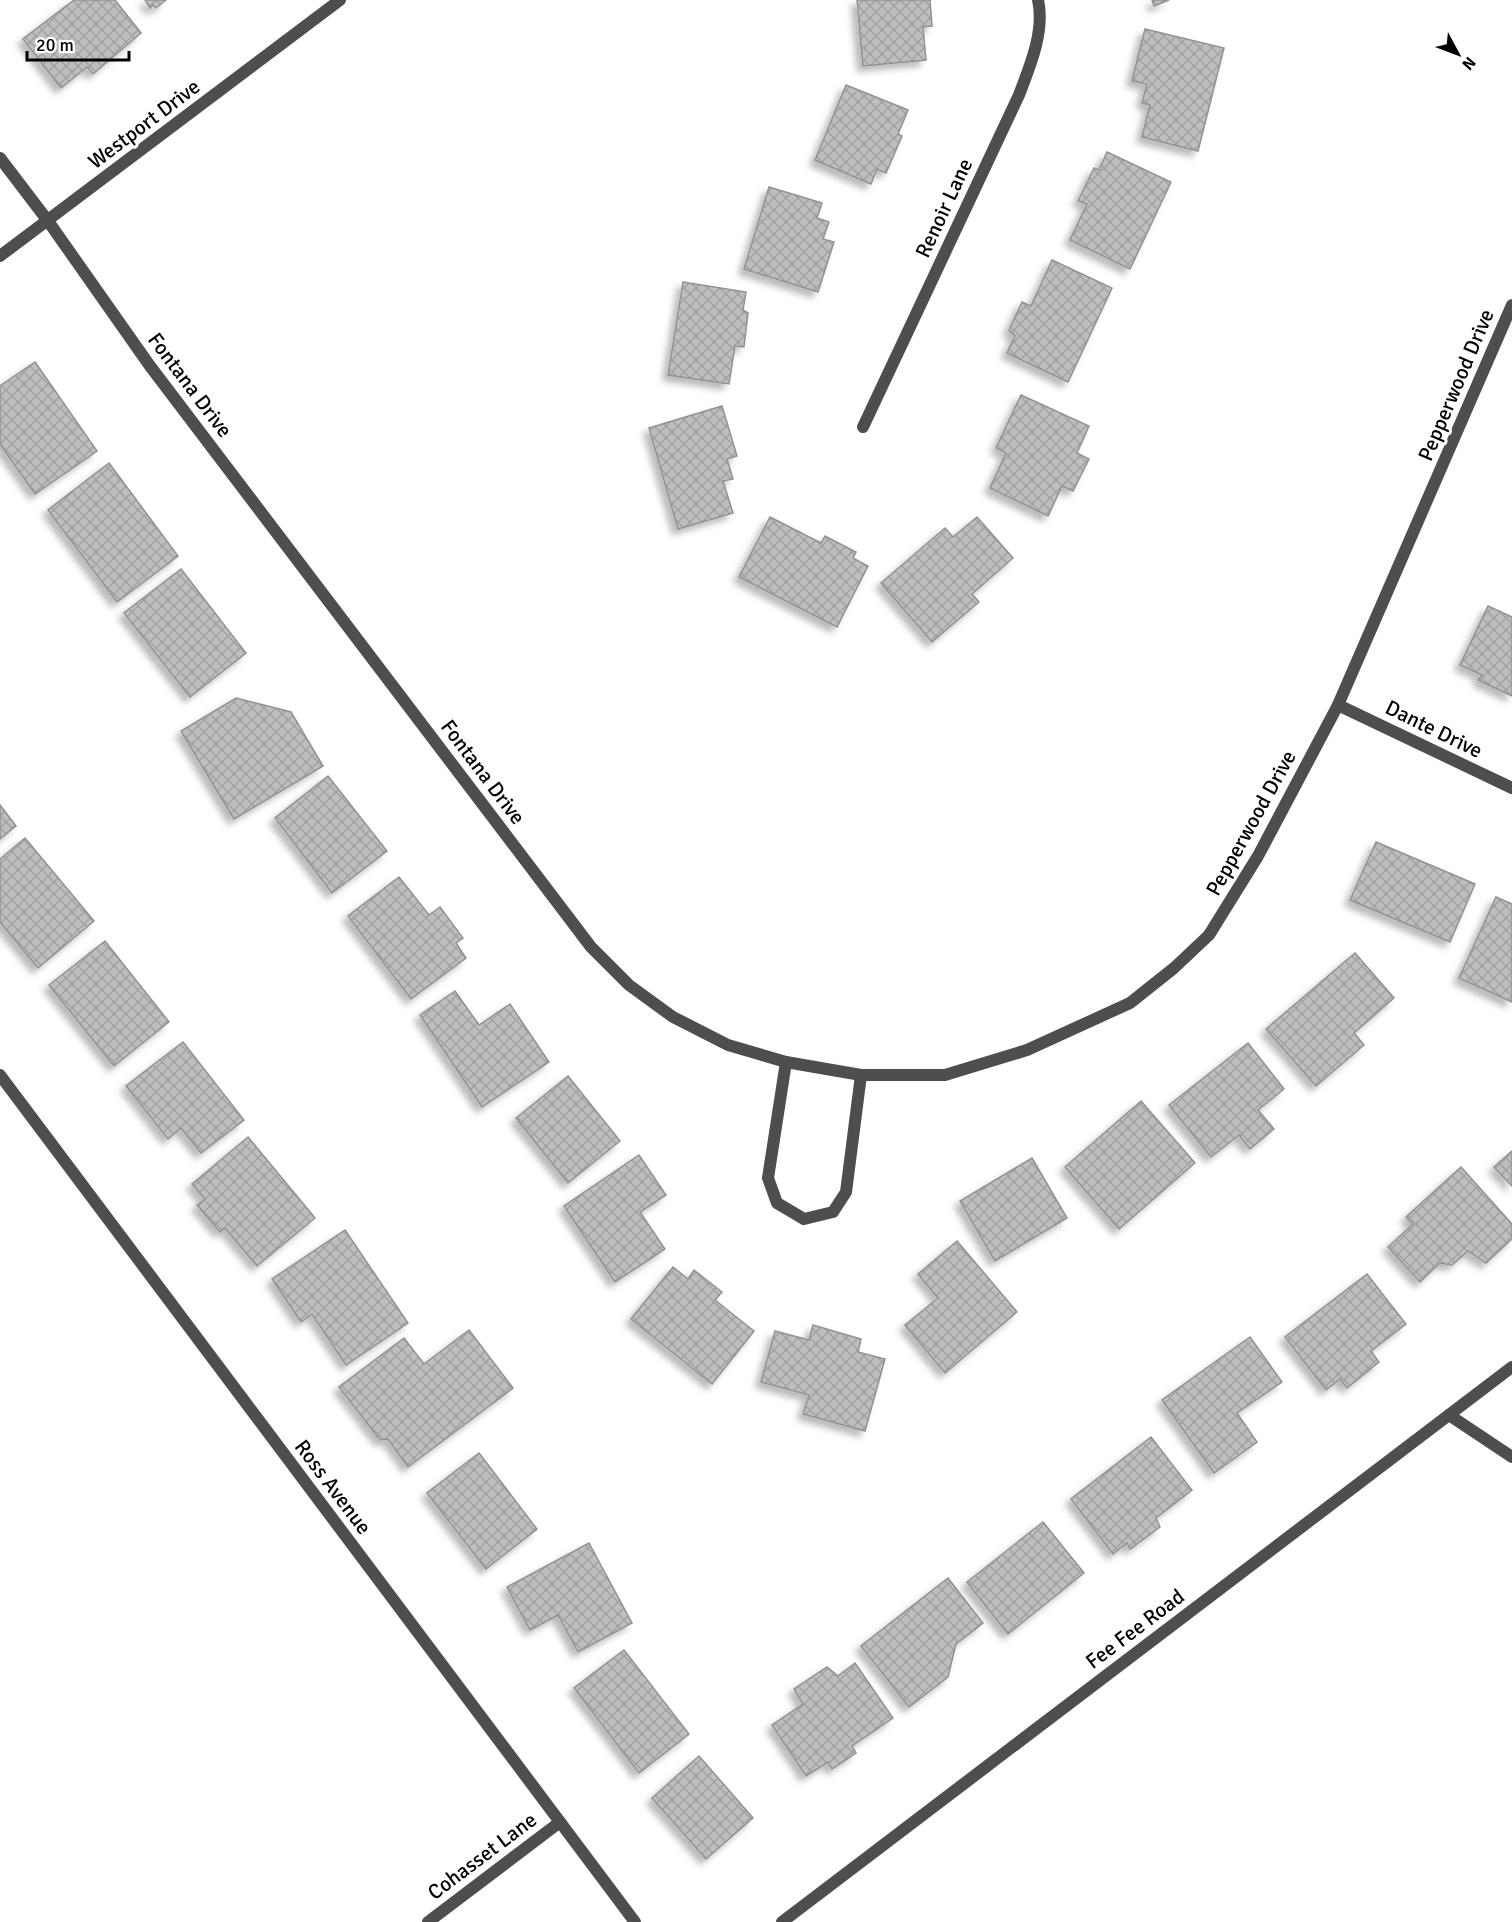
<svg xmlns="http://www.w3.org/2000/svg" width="1512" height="1922" font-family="Signika,sans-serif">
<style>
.building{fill:url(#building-cross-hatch);stroke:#929292;stroke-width:1.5;filter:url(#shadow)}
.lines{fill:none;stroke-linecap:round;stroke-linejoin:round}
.service{stroke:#4e4e4e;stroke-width:12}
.minor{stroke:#4e4e4e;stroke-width:12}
.tertiary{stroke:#4e4e4e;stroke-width:12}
.labels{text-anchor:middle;stroke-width:6;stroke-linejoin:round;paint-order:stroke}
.street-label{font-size:21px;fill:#000;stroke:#fff}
</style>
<defs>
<pattern id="building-cross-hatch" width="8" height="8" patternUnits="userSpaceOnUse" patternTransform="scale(1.5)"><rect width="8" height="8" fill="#bebebe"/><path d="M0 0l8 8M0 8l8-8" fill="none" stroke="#a2a2a2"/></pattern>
<filter id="shadow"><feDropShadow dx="-5.5" dy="5.5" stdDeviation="3" flood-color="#0004"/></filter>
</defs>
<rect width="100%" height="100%" fill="#fff"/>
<g class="building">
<path d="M74 0H115L141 33 93 74 87 67 61 88 23 39Z"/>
<path d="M145 0H166L156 8 153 5 150 8Z"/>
<path d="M857 0H930L932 26 923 27 926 60 863 66Z"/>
<path d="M1152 0H1169L1154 6Z"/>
<path d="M1145 29 1224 48 1198 151 1142 137 1150 105 1142 103 1147 84 1132 81Z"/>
<path d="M846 85 908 110 898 134 902 136 886 173 877 169 871 184 815 160Z"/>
<path d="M1107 152 1171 182 1130 269 1070 240 1087 204 1078 201 1094 168 1099 170Z"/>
<path d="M769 187 822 203 817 218 829 222 823 239 834 242 818 292 744 269Z"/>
<path d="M1052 260 1112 288 1068 382 1007 353 1015 336 1009 330 1022 302 1031 306Z"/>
<path d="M683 282 746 292 743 310 748 313 744 347 735 346 729 384 668 375Z"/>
<path d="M35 362 97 451 35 494 0 444V386Z"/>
<path d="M1021 395 1089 426 1077 453 1089 459 1073 491 1062 486 1048 516 990 488 1006 453 996 448Z"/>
<path d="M722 406 737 456 727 459 733 479 723 481 733 513 678 529 649 428Z"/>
<path d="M109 463 178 556 117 602 48 510Z"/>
<path d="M770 517 821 543 825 536 856 552 853 558 868 566 837 627 739 577Z"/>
<path d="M977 517 1013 558 972 594 979 602 932 642 881 583 945 528 953 537Z"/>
<path d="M181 569 246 653 190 697 124 613Z"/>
<path d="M1488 606 1512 617V696L1478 680 1482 675 1460 665Z"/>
<path d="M236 698 291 712 323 766 234 819 181 731Z"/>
<path d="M328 776 387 851 332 893 275 818Z"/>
<path d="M0 805 16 826 0 839Z"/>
<path d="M25 838 94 921 38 968 0 922V859Z"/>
<path d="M1376 842 1475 884 1450 942 1350 900Z"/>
<path d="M399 877 429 915 440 907 463 938 456 943 466 958 411 999 348 916Z"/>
<path d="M1496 897 1512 904V1002L1459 978Z"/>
<path d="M105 941 169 1022 114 1066 49 985Z"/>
<path d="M1355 953 1394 998 1354 1033 1364 1045 1316 1086 1266 1029Z"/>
<path d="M455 991 479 1025 510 1004 549 1062 482 1107 420 1015Z"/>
<path d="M183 1042 244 1120 201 1153 181 1128 168 1139 126 1086Z"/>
<path d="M1248 1043 1284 1089 1258 1110 1274 1129 1250 1149 1239 1135 1211 1157 1169 1105Z"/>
<path d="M568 1076 620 1141 568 1183 516 1118Z"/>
<path d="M1141 1101 1195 1163 1119 1229 1065 1167Z"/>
<path d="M248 1137 315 1218 257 1266 225 1228 220 1232 197 1205 205 1199 192 1184Z"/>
<path d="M1512 1151V1186L1494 1167Z"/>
<path d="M639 1155 666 1195 640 1212 665 1249 615 1282 564 1206Z"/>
<path d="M1032 1158 1067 1218 995 1261 960 1201Z"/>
<path d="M1461 1167 1512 1224V1239L1486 1263 1468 1251 1452 1265 1440 1263 1420 1282 1388 1247 1413 1224 1406 1217Z"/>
<path d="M345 1230 408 1323 346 1365 312 1314 301 1322 272 1279Z"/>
<path d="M957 1241 1017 1312 945 1373 905 1325 938 1298 918 1274Z"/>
<path d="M673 1267 688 1279 694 1270 722 1292 715 1300 754 1331 712 1384 631 1319Z"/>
<path d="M1367 1274 1406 1324 1371 1351 1379 1362 1347 1388 1340 1379 1326 1390 1285 1337Z"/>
<path d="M813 1325 861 1339 858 1352 885 1359 865 1431 803 1414 809 1395 761 1382 775 1331 809 1340Z"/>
<path d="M469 1330 513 1388 408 1467 388 1439 380 1440 339 1387 404 1338 424 1364Z"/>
<path d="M1250 1337 1282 1382 1237 1413 1257 1442 1214 1473 1162 1400Z"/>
<path d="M1151 1437 1192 1490 1156 1518 1160 1527 1130 1549 1127 1543 1113 1554 1071 1499Z"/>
<path d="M479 1453 537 1529 486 1569 427 1493Z"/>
<path d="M1043 1522 1084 1573 1008 1634 967 1582Z"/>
<path d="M589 1543 632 1623 578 1652 558 1615 530 1630 507 1587Z"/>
<path d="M948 1578 983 1623 956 1644 948 1677 909 1707 861 1646Z"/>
<path d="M624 1650 689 1734 639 1773 574 1688Z"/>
<path d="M855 1663 893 1718 852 1746 856 1753 832 1769 828 1762 806 1776 772 1725 803 1704 794 1689 827 1667 838 1676Z"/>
<path d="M699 1756 753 1818 706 1859 652 1798Z"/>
</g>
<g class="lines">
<path class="service" d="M1449 1415 1512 1457"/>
<g class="minor">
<path d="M0 158 48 221 150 366 591 947 629 985 673 1017 728 1045 786 1062 861 1075H945L1027 1050 1130 1003 1174 968 1209 935 1258 856 1338 705 1512 305"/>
<path d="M0 256 340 0"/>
<path d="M863 427 1019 95C1030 66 1045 31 1038 0"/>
<path d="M1338 705 1512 788"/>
<path d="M786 1062 768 1178 777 1203 804 1219 833 1212 846 1192 861 1075"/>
<path d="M428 1922 560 1822"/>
</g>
<g class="tertiary">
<path d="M0 1075 635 1922"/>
<path d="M782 1922 1512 1367"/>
</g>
</g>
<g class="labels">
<g class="street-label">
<text transform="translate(144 124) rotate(-37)" y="7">Westport Drive</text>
<text transform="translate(944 208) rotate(-65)" y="7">Renoir Lane</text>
<text transform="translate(190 385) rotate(53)" y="7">Fontana Drive</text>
<text transform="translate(1456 385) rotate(-67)" y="7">Pepperwood Drive</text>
<text transform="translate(1434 729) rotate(26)" y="7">Dante Drive</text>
<text transform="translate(483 772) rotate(53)" y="7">Fontana Drive</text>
<text transform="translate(1251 823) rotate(-61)" y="7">Pepperwood Drive</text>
<text transform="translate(333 1487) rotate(53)" y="7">Ross Avenue</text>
<text transform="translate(1135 1629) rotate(-37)" y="7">Fee Fee Road</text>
<text transform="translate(482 1856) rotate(-37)" y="7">Cohasset Lane</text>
</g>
</g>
<g transform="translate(1458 54) rotate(131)" stroke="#ffffff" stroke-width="4.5" paint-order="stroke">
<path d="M0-4.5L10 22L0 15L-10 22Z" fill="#000000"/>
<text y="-9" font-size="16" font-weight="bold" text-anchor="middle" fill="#000000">N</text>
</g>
<path d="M27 51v9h102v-9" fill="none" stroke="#000000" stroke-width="3"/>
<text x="36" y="51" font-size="18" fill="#000000" stroke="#ffffff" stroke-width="4.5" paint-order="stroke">20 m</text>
</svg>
